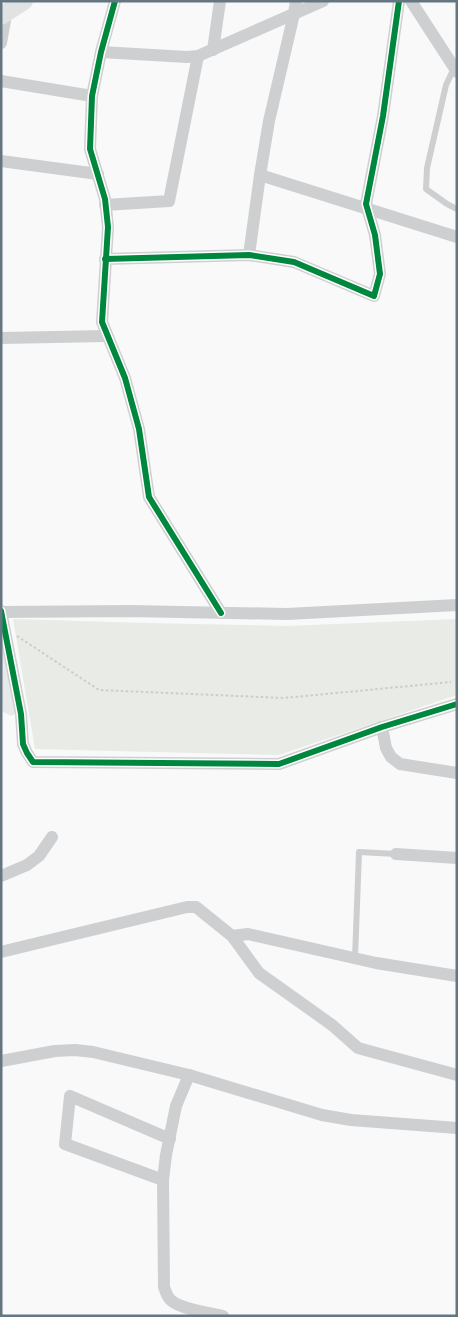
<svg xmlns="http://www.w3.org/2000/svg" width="458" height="1317" font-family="'Public Sans',sans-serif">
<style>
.built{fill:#e8e9e9}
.green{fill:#e8ebe6}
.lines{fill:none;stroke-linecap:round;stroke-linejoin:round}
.path{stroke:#cbcccd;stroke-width:2;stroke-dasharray:2.5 2.5;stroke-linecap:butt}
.lane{stroke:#cecfd0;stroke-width:6}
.street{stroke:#cecfd0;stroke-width:12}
.secondary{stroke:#e1e2e2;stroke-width:18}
.cycleway-casing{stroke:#fff;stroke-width:9}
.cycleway{stroke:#00873e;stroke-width:6}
</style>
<rect width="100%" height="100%" fill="#f9f9f9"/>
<path class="built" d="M1 646 17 712 12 716 1 711Z"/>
<path class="green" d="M13 619 147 623 287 626 457 619V695L279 755 35 749Z"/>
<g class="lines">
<path class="path" d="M17 636 99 690 284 698 451 682"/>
<g class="lane">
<path d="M454 68 446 85 427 168 426 189 447 204 457 209"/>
<path d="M355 958 359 852 396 854"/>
</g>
<g class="street">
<path d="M115 1 101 52 92 96 90 149 105 199 108 227 102 322 125 378 139 429 149 497 221 613"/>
<path d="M411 1 457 72"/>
<path d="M1 43 7 9"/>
<path d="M213 50 220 1"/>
<path d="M101 52 187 57 198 56 323 1"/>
<path d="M1 81 92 96"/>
<path d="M1 161 98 174"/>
<path d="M260 175 457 237"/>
<path d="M105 205 169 201 198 56"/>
<path d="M249 255 260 175 269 121 294 14 296 1"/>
<path d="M105 259 249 255 294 262 374 296 380 274 375 235 366 204 383 116 399 1"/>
<path d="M1 338 107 336"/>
<path d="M1 611 21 714 23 744 27 753 33 762 279 764 382 727 457 704"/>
<path d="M1 612 130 611 287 614 457 605"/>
<path d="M382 727 386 748 391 757 400 764 457 773"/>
<path d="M396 854 457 858"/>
<path d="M1 876 27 865 39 856 52 837"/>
<path d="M232 936 248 934 376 963 457 976"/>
<path d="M1 952 187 907H196L232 936 259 973 332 1025 358 1048 457 1075"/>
<path d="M1 1061 55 1051 75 1050 93 1052 189 1075 322 1115 351 1120 457 1128"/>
<path d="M189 1075 176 1106 166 1155 163 1180 164 1287C166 1292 167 1298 172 1301 181 1309 210 1313 223 1316"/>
<path d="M163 1180 65 1144 70 1096 170 1139"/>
</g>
<path class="secondary" d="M1 16 24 1"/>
<g class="cycleway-casing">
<g id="cycleway">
<path d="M115 1 101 52 92 96 90 149 105 199 108 227 102 322 125 378 139 429 149 497 221 613"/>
<path d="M105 259 249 255 294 262 374 296 380 274 375 235 366 204 383 116 399 1"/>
<path d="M1 611 21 714 23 744 27 753 33 762 279 764 382 727 457 704"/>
</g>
</g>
<use href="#cycleway" class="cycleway"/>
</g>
<rect width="458" height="1317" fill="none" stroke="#657683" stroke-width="5"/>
</svg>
